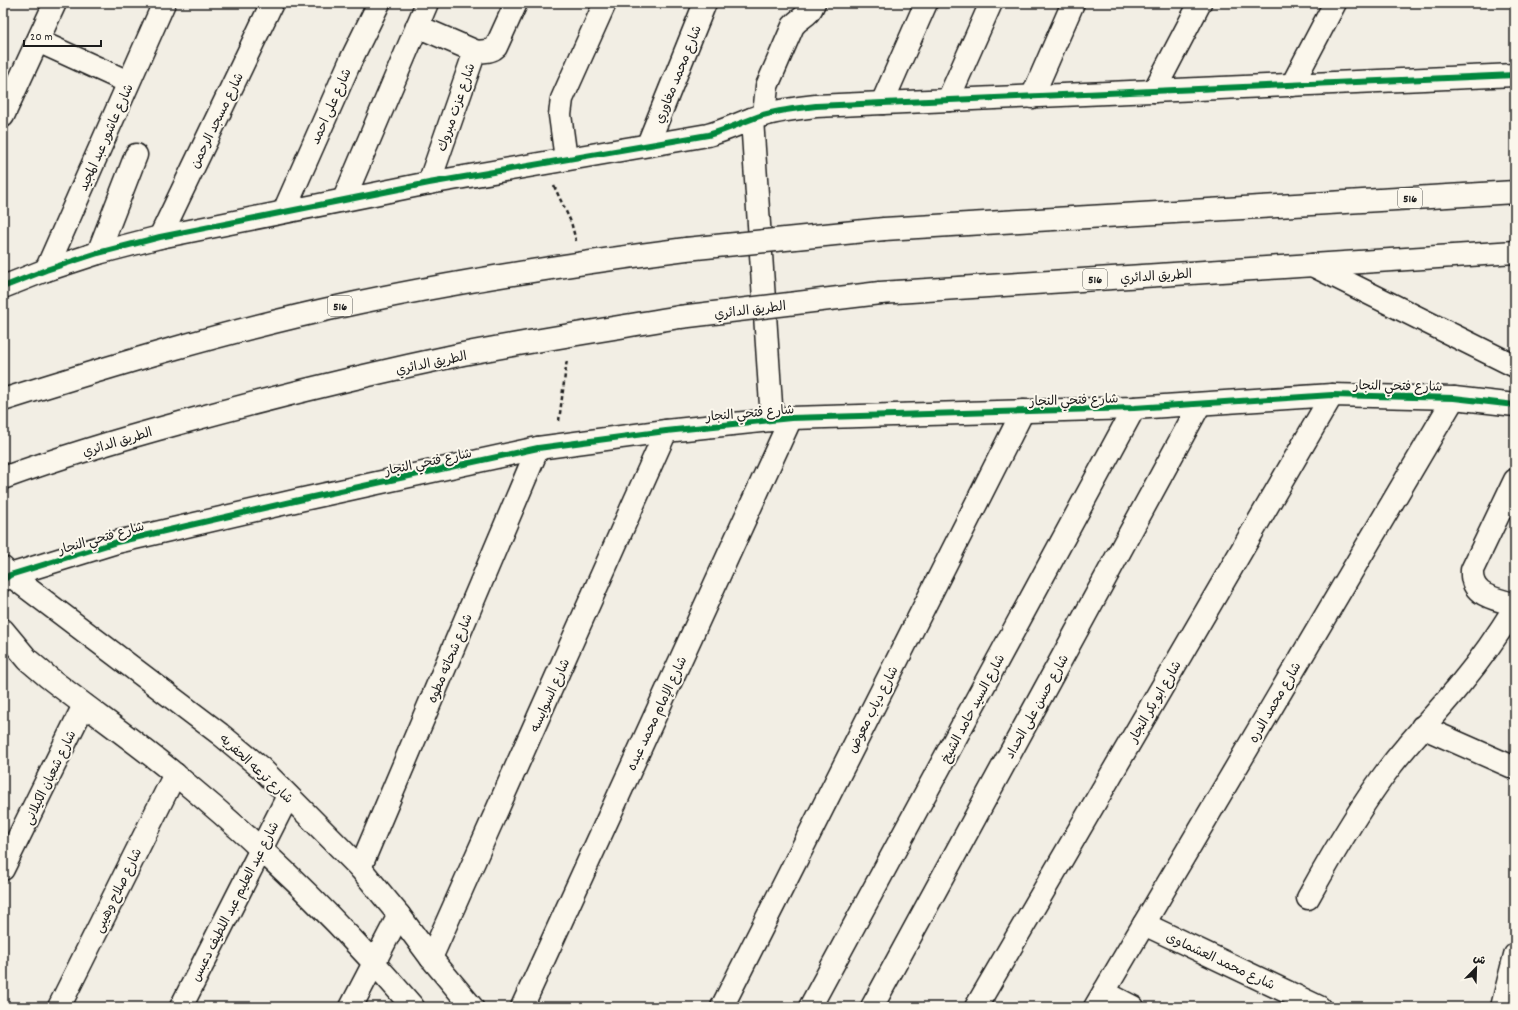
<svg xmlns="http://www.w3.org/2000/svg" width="1518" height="1010" font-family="Dekko,'Playpen Sans Arabic',sans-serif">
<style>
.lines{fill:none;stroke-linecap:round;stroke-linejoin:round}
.street-casing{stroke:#1c1c1c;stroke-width:25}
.secondary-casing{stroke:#1c1c1c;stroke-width:25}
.highway-casing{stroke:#1c1c1c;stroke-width:25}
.path{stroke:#1c1c1c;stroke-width:2.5;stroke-dasharray:4 3;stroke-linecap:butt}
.street{stroke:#fbf7ec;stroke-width:22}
.secondary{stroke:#fbf7ec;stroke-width:22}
.highway{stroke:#fbf7ec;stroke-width:22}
.highway-bridge-casing{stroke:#1c1c1c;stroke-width:25;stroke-linecap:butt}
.highway-bridge{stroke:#fbf7ec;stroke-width:22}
.cycleway-casing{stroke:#fbf7ec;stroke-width:8}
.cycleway{stroke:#00873e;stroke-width:6}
.labels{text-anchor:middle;stroke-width:4;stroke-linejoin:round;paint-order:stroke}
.shield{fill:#fbf7ec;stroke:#5f5e5a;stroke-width:1}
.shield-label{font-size:12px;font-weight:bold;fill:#1c1c1c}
.street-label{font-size:13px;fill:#1c1c1c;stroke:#fbf7ec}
</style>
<rect width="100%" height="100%" fill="#f2eee4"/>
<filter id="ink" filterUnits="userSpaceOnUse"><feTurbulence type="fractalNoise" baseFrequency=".025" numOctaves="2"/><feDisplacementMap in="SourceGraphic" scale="8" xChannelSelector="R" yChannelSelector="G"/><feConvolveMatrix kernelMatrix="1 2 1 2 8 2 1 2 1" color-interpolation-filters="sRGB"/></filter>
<g filter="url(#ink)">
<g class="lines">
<g class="street-casing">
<g id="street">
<path d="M417 26 477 52"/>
<path d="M38 41 128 82"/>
<path d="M1292 85 1335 3"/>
<path d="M1154 91 1200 3"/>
<path d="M1032 97 1073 3"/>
<path d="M948 100 991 3"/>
<path d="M882 103 926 3"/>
<path d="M764 115 767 86 793 26C802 15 808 18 814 3"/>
<path d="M3 116 55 3"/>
<path d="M648 144 705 3"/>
<path d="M566 159 560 115 562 99 605 3"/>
<path d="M429 183 473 57 477 52C484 50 490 53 496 47L516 3"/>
<path d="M344 199 427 3"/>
<path d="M284 211 350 62 379 3"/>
<path d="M160 237 272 3"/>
<path d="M98 253 136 155"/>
<path d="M46 270 164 3"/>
<path d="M3 287 46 270 98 253 160 237 429 183 708 135C727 130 744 121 763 115 781 110 798 108 816 106L1515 75"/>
<path d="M1515 480 1472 570C1470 597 1496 598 1515 605"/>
<path d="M3 630 28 660 48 677C90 710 135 741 176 775 261 845 341 923 413 1007"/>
<path d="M1422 727 1515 768"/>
<path d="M360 868 538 448"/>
<path d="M3 869 84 705"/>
<path d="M1308 898C1333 853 1359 808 1390 767 1413 737 1439 711 1462 682 1482 658 1499 633 1515 607"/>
<path d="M1144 924 1319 1007"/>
<path d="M431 958 666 431"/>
<path d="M1104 992 1133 1007"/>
<path d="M59 1007 175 774"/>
<path d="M181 1007 288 796"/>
<path d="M351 1007 399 915"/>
<path d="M522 1007 791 418"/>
<path d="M722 1007 1023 411"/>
<path d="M810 1007 1134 408"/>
<path d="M872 1007 1200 404"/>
<path d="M976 1007 1332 395"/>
<path d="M1095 1007 1454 398"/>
<path d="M1502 1007 1515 955"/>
</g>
</g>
<g class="secondary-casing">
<g id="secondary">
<path d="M752 119 772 420"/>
<path d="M3 568 10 575 220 734 261 768 360 868 399 915 431 958 472 1007"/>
<path d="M3 580 10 575 117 542 299 500 538 448 666 431 791 418 1134 408 1332 395 1454 398 1515 405"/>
</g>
</g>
<g class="highway-casing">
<g id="highway">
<path d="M884 229 1515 192"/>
<path d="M1312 265 1515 366"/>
<path d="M880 293 1515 252"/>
<path d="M3 400C115 365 227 331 342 306 456 281 570 264 686 249"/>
<path d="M3 478C61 457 121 439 180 423 274 397 368 374 463 354 535 340 608 329 680 317"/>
</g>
</g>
<g class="path">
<path d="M554 186 571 222 576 241"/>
<path d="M559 421 567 359"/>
</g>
<use href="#street" class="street"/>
<use href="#secondary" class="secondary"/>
<use href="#highway" class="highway"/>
<g class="highway-bridge-casing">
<g id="highway-bridge">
<path d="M686 249 884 229"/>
<path d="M680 317 880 293"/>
</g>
</g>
<use href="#highway-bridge" class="highway-bridge"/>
<g class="cycleway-casing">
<g id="cycleway">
<path d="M3 287 46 270 98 253 160 237 429 183 708 135C727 130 744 121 763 115 781 110 798 108 816 106L1515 75"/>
<path d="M3 580 10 575 117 542 299 500 538 448 666 431 791 418 1134 408 1332 395 1454 398 1515 405"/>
</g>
</g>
<use href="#cycleway" class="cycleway"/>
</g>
</g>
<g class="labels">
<g class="shield">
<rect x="1398" y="188" width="24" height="20" rx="3"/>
<rect x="1083" y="269" width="24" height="20" rx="3"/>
<rect x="328" y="296" width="24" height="20" rx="3"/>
</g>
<g class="shield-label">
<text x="1410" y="202">516</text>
<text x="1095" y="283">516</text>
<text x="340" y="310">516</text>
</g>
<g class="street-label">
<text transform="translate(677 74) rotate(-68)" y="5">شارع محمد مغاوري</text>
<text transform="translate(330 106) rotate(-66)" y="5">شارع على احمد</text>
<text transform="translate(455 107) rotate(-71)" y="5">شارع عزت مبروك</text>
<text transform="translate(216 120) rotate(-64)" y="5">شارع مسجد الرحمن</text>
<text transform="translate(105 137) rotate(-66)" y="5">شارع عاشور عبد المجيد</text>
<text transform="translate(1156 275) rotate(-4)" y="5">الطريق الدائري</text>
<text transform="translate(750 309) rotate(-7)" y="5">الطريق الدائري</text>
<text transform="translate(431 362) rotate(-12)" y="5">الطريق الدائري</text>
<text transform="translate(1398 385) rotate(1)" y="5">شارع فتحي النجار</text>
<text transform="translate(1074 399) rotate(-2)" y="5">شارع فتحي النجار</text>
<text transform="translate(750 412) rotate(-5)" y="5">شارع فتحي النجار</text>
<text transform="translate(117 441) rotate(-17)" y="5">الطريق الدائري</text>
<text transform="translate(428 461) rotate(-12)" y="5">شارع فتحي النجار</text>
<text transform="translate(101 537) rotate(-16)" y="5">شارع فتحي النجار</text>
<text transform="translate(449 658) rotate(-67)" y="5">شارع شحاته مطوه</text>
<text transform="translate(549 695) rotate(-66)" y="5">شارع السوايسه</text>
<text transform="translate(1154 701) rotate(-60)" y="5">شارع ابو بكر النجار</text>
<text transform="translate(1274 702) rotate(-60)" y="5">شارع محمد الدره</text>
<text transform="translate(1036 706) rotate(-61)" y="5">شارع حسن على الحداد</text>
<text transform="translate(972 708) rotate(-62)" y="5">شارع السيد حامد الشيخ</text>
<text transform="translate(872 709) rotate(-63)" y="5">شارع دياب معوض</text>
<text transform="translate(656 713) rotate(-65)" y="5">شارع الإمام محمد عبده</text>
<text transform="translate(257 768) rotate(43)" y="5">شارع ترعه الحفريه</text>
<text transform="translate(49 777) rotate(-64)" y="5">شارع شعبان الكيلانى</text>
<text transform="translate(117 890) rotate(-64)" y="5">شارع صلاح وهيبى</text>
<text transform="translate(234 901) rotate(-63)" y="5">شارع عبد العليم عبد اللطيف دعبس</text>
<text transform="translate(1221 960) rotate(25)" y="5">شارع محمد العشماوى</text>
</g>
</g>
<rect width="1518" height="1010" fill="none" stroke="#fbf7ec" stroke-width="16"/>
<rect x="8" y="8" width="1502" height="994" fill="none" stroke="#1c1c1c" stroke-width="1.5" filter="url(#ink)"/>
<g transform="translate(1476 968) rotate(23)" stroke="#fbf7ec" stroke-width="3" paint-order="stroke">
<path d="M0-3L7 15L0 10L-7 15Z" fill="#1c1c1c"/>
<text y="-6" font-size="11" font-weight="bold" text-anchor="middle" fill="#1c1c1c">ش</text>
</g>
<path d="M24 40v6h77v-6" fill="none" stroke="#1c1c1c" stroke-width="2"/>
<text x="30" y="40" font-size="12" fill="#1c1c1c" stroke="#fbf7ec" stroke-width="3" paint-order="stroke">20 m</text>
</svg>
